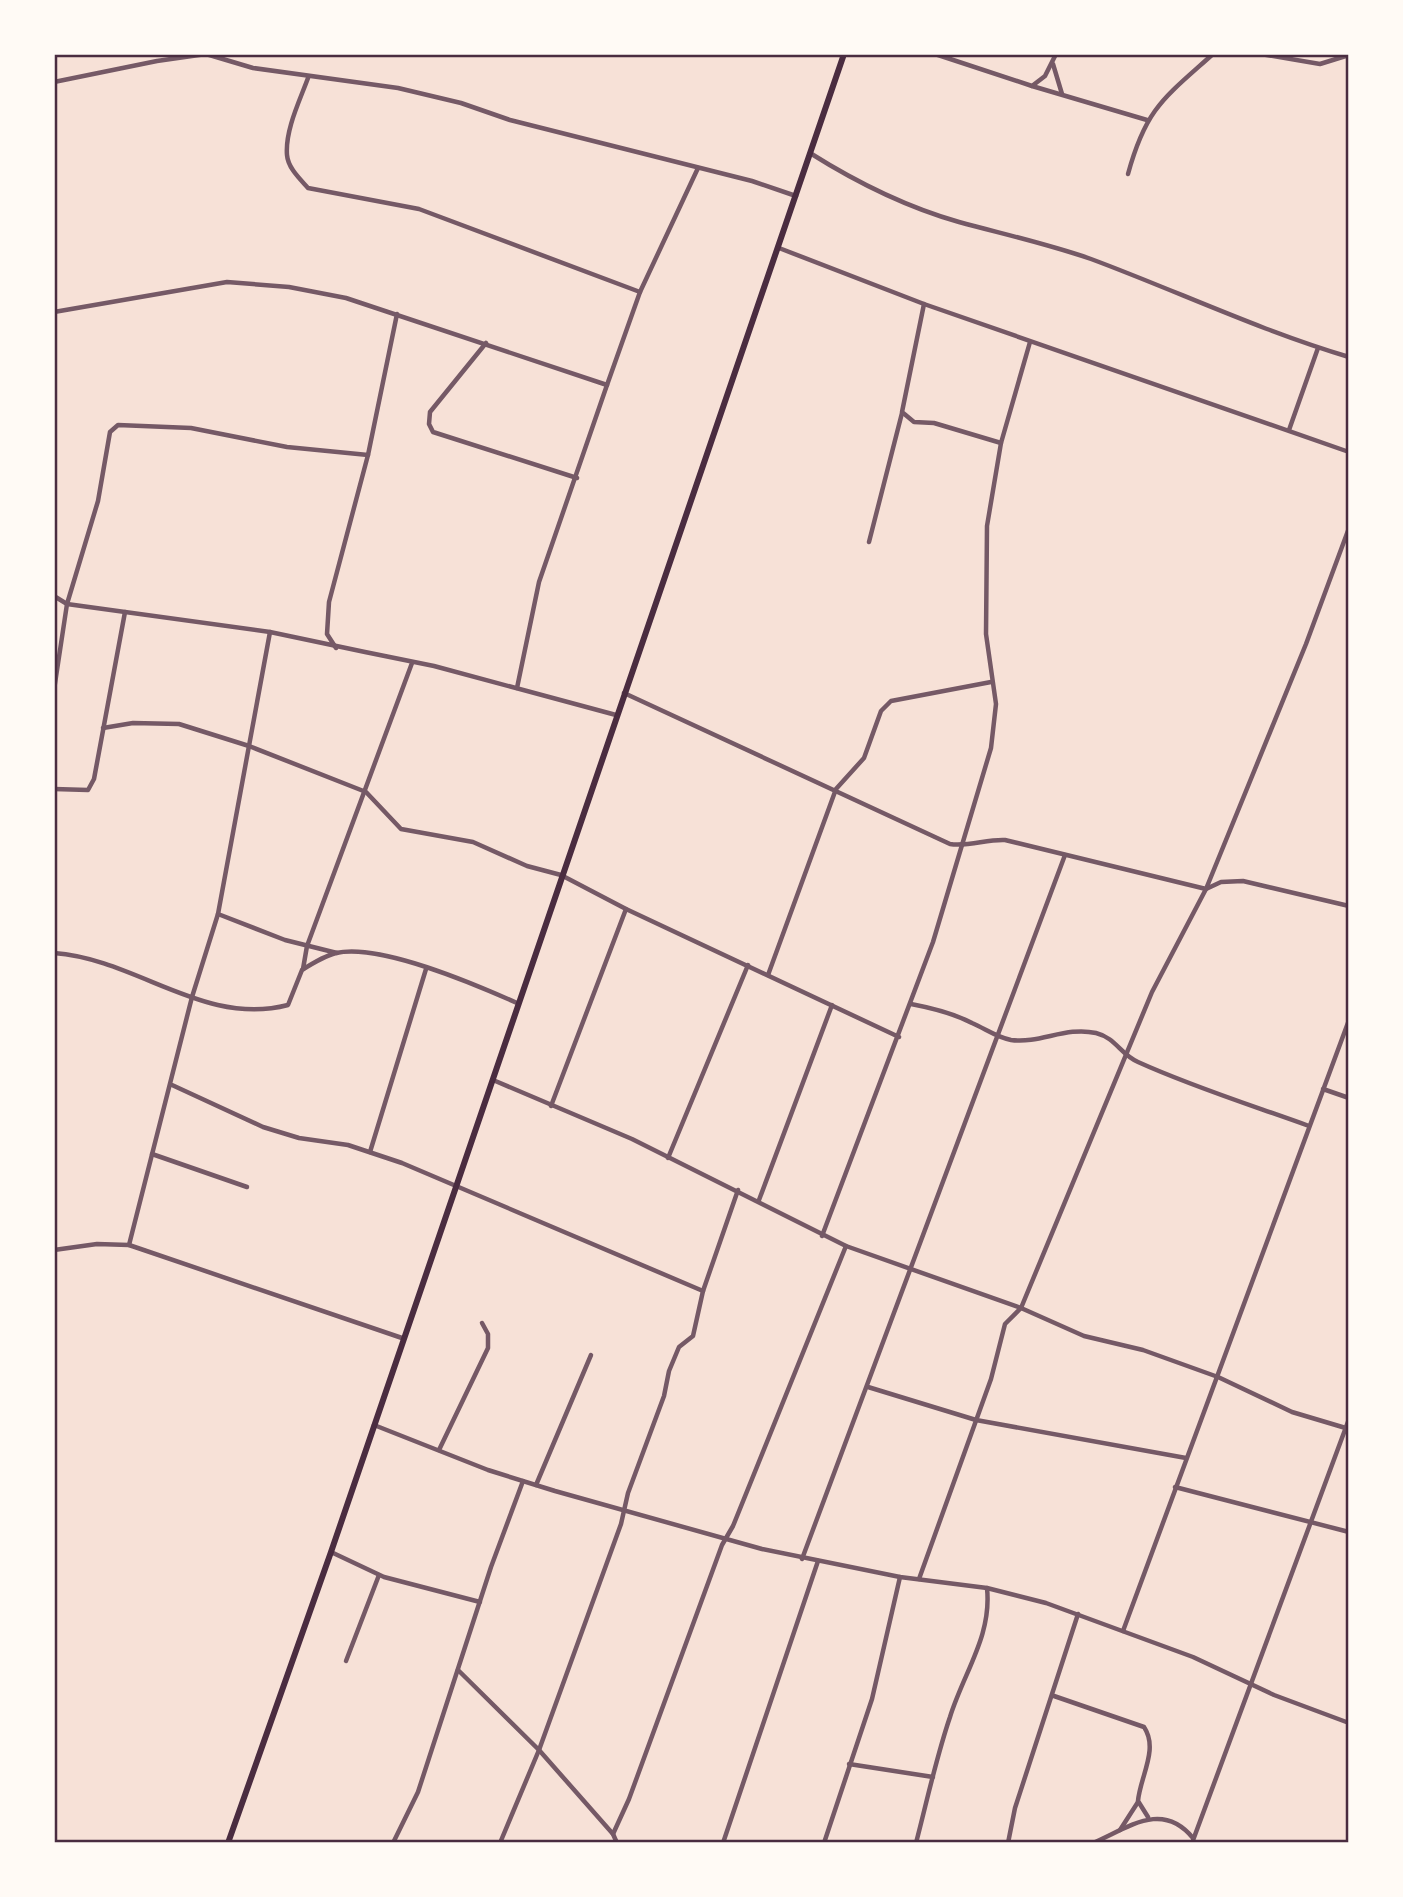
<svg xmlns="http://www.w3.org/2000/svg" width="1403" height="1897" font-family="'IBM Plex Sans',sans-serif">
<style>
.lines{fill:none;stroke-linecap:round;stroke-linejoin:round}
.minor{stroke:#755966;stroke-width:4.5}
.secondary{stroke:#4a2c40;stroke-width:6}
.neatline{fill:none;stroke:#4a2c40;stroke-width:2.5}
</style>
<rect width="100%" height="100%" fill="#f7e1d7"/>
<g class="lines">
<g class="minor">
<path d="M935 54 1032 86 1045 76 1056 54"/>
<path d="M1261 54 1320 64 1349 55"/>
<path d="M1053 64 1062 94"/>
<path d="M308 78C300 100 285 130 287 155 288 168 300 179 308 188L419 209 640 292"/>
<path d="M54 82 157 61 206 54 253 68 398 88 461 103 510 120 752 181 796 196"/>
<path d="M1032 86 1147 120"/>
<path d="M810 153C856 182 906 207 959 222 1003 234 1048 244 1091 259 1177 291 1261 331 1349 357"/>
<path d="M1128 174C1146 108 1164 98 1213 54"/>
<path d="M779 248 924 304 1349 452"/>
<path d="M924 304 902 412 914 422 934 423 1001 443"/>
<path d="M54 312 227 282 289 287 346 298 607 385"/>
<path d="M486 343 430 412 429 424 433 432 577 478"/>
<path d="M1289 430 1318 348"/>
<path d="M869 542 902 413"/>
<path d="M54 596 67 604 270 632 365 652 434 666 616 715"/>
<path d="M336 648 327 634 329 602 368 455 397 314"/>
<path d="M517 688 539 582 607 385 640 292 698 168"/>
<path d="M54 690 67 604 98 501 110 432 118 425 191 428 287 447 368 455"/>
<path d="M624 693 950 844C968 847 987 839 1005 840L1206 889 1221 882 1243 881 1349 906"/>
<path d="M103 728 133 723 179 724 249 746 366 792 401 829 473 842 527 866 561 875 626 909 899 1037"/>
<path d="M54 789 88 790 94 779 125 612"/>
<path d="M218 914 285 940 337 953"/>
<path d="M54 953C137 959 204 1027 288 1005L302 970C313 963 324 956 336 953 379 943 477 985 517 1003"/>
<path d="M303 969 307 946 412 663"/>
<path d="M768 975 836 789 864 758 881 711 891 701 991 682"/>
<path d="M911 1004C932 1008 953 1013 972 1023 986 1029 996 1037 1011 1040 1040 1044 1066 1026 1096 1033 1116 1038 1120 1054 1138 1062 1193 1087 1251 1105 1309 1126"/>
<path d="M493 1080 632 1139 846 1246 1021 1308 1084 1336 1143 1350 1218 1377 1292 1412 1349 1429"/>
<path d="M172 1085 263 1127 299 1138 348 1145 402 1163 703 1291"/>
<path d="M1323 1089 1349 1098"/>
<path d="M551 1106 626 909"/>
<path d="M370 1152 426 969"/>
<path d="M152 1154 247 1187"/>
<path d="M668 1158 748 965"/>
<path d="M759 1200 832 1005"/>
<path d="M822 1236 933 942 991 748 996 704 986 634 987 526 1001 443 1030 342"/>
<path d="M129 1245 192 997 218 914 270 632"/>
<path d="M54 1250 97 1244 129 1245 402 1338"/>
<path d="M868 1387 976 1420 1186 1458"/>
<path d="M374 1425 488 1470 555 1491 762 1549 900 1577 987 1588 1046 1603 1193 1657 1274 1695 1349 1723"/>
<path d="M439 1450 488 1348V1334L482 1323"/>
<path d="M536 1485 591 1355"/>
<path d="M1175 1487 1349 1532"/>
<path d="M331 1552 384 1577 480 1602"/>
<path d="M802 1559 1065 855"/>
<path d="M919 1579 991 1379 1005 1324 1021 1308 1152 992 1206 889 1306 644 1349 528"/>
<path d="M1123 1631 1349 1020"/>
<path d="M346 1661 379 1575"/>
<path d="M458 1670 539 1750 613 1834 617 1843"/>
<path d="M1054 1696 1144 1727C1159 1749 1140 1777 1138 1801L1148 1817"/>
<path d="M849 1764 933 1777"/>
<path d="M1120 1830 1138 1802"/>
<path d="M613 1834 629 1799 722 1545 733 1526 846 1246"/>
<path d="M393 1843 418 1792 491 1567 523 1481"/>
<path d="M500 1843 539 1750 621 1524 628 1493 664 1396 669 1371 679 1347 693 1336 703 1291 738 1190"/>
<path d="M723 1843 818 1561"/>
<path d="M824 1843 872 1699 900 1577"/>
<path d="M916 1843C927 1801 936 1758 950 1717 964 1672 992 1636 987 1588"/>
<path d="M1008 1843 1015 1808 1078 1614"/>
<path d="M1093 1843C1128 1828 1162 1800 1193 1838"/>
<path d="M1192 1843 1349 1419"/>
</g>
<path class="secondary" d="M228 1843 331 1552 844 54"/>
</g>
<rect width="1403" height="1897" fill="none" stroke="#fffaf5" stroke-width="112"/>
<rect x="56" y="56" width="1291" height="1785" class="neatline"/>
</svg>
